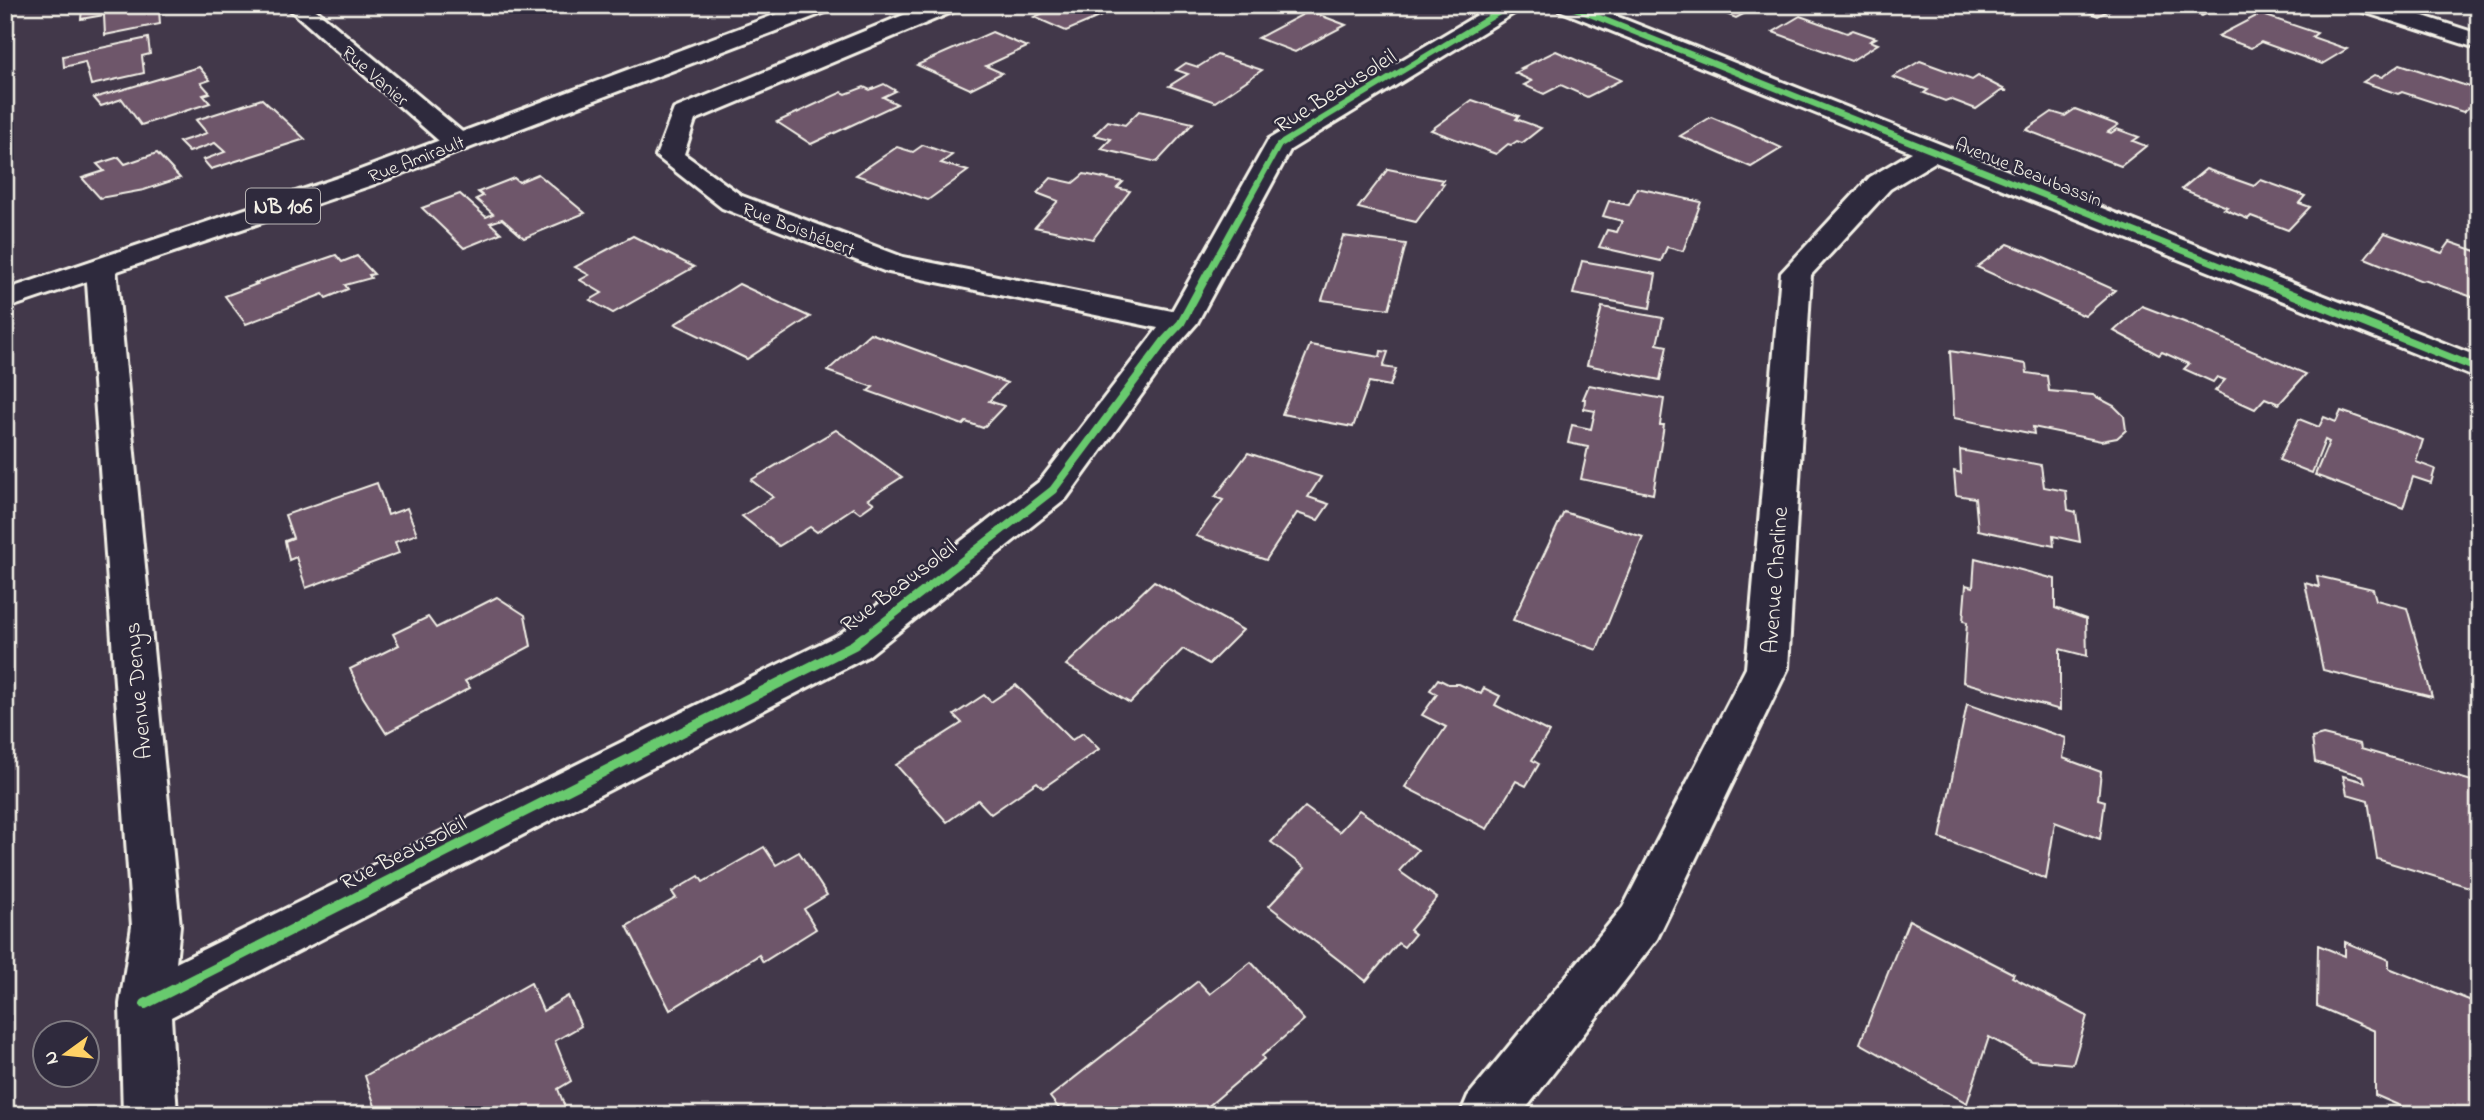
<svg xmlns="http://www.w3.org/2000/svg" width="2484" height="1120" font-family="'Indie Flower',sans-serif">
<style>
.building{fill:#6e576a;stroke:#f4f1e8;stroke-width:2}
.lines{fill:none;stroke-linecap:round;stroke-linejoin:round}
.minor-casing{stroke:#f4f1e8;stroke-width:6}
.primary-casing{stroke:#f4f1e8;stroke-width:6}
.minor{fill:#2f2a3d;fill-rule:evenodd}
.primary{fill:#2f2a3d;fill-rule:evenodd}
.cycleway-far2-casing{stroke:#2f2a3d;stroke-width:9}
.cycleway-far1-casing{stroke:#2f2a3d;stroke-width:12}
.cycleway-casing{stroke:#2f2a3d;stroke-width:15}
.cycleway-far2{stroke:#67ca6e;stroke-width:6}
.cycleway-far1{stroke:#67ca6e;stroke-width:8}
.cycleway{stroke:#67ca6e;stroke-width:10}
.labels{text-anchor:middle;stroke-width:5;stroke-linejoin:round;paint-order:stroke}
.far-street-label{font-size:19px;fill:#f4f1e8;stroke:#2f2a3d}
.shield{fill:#2f2a3d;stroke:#b9b5b5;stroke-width:2}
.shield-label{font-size:21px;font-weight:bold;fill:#f4f1e8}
.street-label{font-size:23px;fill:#f4f1e8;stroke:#2f2a3d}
</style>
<rect width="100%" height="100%" fill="#42384a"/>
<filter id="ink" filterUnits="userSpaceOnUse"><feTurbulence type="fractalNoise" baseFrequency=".0143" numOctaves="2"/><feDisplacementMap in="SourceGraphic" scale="14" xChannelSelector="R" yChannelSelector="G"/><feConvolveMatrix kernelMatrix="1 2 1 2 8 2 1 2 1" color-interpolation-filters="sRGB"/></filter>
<g filter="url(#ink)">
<g class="building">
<path d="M103 5H166V9L159 10 160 24 105 35 104 15 81 19 82 10Z"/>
<path d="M1062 5H1127L1066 31 1034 17Z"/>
<path d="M1703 5H1761L1736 18Z"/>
<path d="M2070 5H2119L2098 16Z"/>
<path d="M2171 5H2223L2202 16Z"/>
<path d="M1309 11 1346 25 1295 52 1258 38Z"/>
<path d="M2260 14 2317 33 2312 37 2347 49 2322 64 2261 42 2251 48 2218 36Z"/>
<path d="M1800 16 1847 33 1853 30 1876 38 1870 41 1878 44 1851 61 1773 32Z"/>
<path d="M992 32 1027 47 986 66 1002 73 970 89 917 65Z"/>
<path d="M148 38 150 54 142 56 144 73 91 85 85 62 64 67 63 56Z"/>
<path d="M1556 51 1621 80 1587 97 1561 85 1544 94 1524 85 1532 81 1515 73 1524 69 1521 68Z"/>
<path d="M1217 55 1262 70 1215 102 1169 86 1188 74 1176 70 1186 63 1198 67Z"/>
<path d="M1920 61 1972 80 1978 76 2007 91H2001L1976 109 1950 99 1945 101 1924 93 1928 90 1893 77Z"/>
<path d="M2400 64 2479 90V100L2463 112 2402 92 2398 94 2363 82 2374 75 2382 77Z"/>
<path d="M199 67 210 80 201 83 210 93 203 95 210 103 141 125 122 99 101 106 94 98Z"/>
<path d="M884 84 896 91 883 97 897 104 811 144 777 122 842 92 846 94 864 87 870 90Z"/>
<path d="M262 99 305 139 211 169 203 160 225 152 215 143 189 152 179 142 207 133 196 120Z"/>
<path d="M1472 100 1519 116 1516 119 1541 128 1522 143 1517 141 1511 145 1508 144 1496 154 1431 130Z"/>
<path d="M2075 109 2118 125 2108 132 2111 133 2117 129 2139 137 2133 141 2146 146 2121 166 2026 130 2052 112 2065 116Z"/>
<path d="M1139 111 1193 123 1157 162 1101 149 1111 139 1094 135 1108 121 1125 125Z"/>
<path d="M1711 117 1754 135 1782 148 1751 167 1680 136Z"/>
<path d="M923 145 952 155 941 163 968 171 928 200 856 175 897 147 913 152Z"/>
<path d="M157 153 180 178 144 190 100 198 82 178 104 171 97 164 119 157 125 164Z"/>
<path d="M1388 169 1443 180 1441 183 1444 184 1416 222 1358 208Z"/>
<path d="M2206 169 2254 186 2261 180 2305 196 2299 203 2310 207 2288 230 2251 216 2248 219 2224 209 2227 207 2182 189Z"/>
<path d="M538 174 585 213 524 238 502 219 490 223 501 233 464 248 422 208 460 194 486 217 493 214 476 199 483 196 478 192 514 178 519 182Z"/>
<path d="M1084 174 1123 182 1117 188 1130 191 1093 239 1035 227 1058 201 1037 193 1051 178 1073 183Z"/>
<path d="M1637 188 1701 202 1683 251 1667 247 1661 261 1599 247 1607 230 1617 232 1622 221 1603 216 1609 201 1629 205Z"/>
<path d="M2385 233 2442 253 2450 242 2479 252V293L2475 298 2424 280 2422 281 2365 258Z"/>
<path d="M633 236 694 267 613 313 590 300 602 293 580 280 589 275 575 267Z"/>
<path d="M1343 236 1406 244 1389 309 1322 300Z"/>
<path d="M2008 244 2046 259 2115 290 2085 316 1977 267Z"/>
<path d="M336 255 342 262 357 256 374 274 369 275 371 278 345 285 348 289 326 298 323 294 246 324 225 296 257 284 255 283Z"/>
<path d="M1582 261 1656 274 1650 308 1573 294Z"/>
<path d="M739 284 810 317 747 359 675 324Z"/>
<path d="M2142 306 2184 322 2306 374 2279 404 2265 398 2255 409 2215 391 2225 380 2217 377 2213 382 2184 369 2189 364 2162 352 2159 355 2114 331Z"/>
<path d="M1602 307 1663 318 1657 344 1667 346 1660 380 1587 365Z"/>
<path d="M870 333 1007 383 989 401 1004 406 983 428 966 422 963 425 868 391 873 387 827 371Z"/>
<path d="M1310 345 1380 357 1381 351 1388 352 1383 367 1396 369 1390 386 1369 382 1353 427 1282 414Z"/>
<path d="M1950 351 2026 364 2027 373 2047 376 2049 391 2093 395 2114 406 2124 416 2126 430 2117 438 2101 441 2033 427 2034 434 1954 418Z"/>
<path d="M1589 385 1664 399 1660 425H1664L1653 494 1581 479 1588 447 1568 443 1572 425 1591 429 1595 411 1584 409 1585 399H1583Z"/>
<path d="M2341 411 2423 440 2416 462 2435 469 2431 483 2413 477 2403 508 2315 475 2329 442 2325 440 2312 473 2279 460 2299 419 2319 427 2324 417 2336 422Z"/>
<path d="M836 430 902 477 868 499 874 503 860 513 853 508 817 532 810 527 779 546 742 516 773 497 751 480Z"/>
<path d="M1960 450 2041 465 2044 487 2066 491 2068 510 2076 512 2080 542 2053 536 2054 546 1978 530 1975 498 1956 495 1954 471 1961 473Z"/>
<path d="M1248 453 1321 477 1308 497 1329 504 1318 520 1297 513 1266 560 1196 536 1223 500 1215 497Z"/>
<path d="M377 483 388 515 407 508 417 534 395 542 399 553 306 588 296 557 289 560 285 541 293 538 285 515Z"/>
<path d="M1564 512 1643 537 1597 650 1513 620Z"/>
<path d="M1975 558 2055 579V608L2086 619 2087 656 2060 649V710L1963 682 1967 622 1963 621 1966 585 1973 587Z"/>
<path d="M2317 576 2373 589 2376 600 2407 608 2432 697 2323 670 2305 583 2319 587Z"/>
<path d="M1154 581 1243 630 1209 664 1183 649 1130 703 1066 665Z"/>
<path d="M497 597 525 615 531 646 465 681 470 688 386 733 363 697 350 669 399 645 393 634 428 617 436 628Z"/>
<path d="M1438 679 1448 684H1459L1481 694 1484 688 1500 696 1495 705 1549 732 1532 760 1539 764 1526 786 1516 781 1487 829 1405 787 1446 727 1422 715 1437 694 1430 690Z"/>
<path d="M1016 685 1072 740 1083 733 1099 749 1043 788 1037 782 991 814 978 800 947 822 896 765 962 723 954 715 984 695 991 702Z"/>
<path d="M1967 704 2066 738 2063 758 2101 772 2098 799 2105 801 2100 839 2055 822 2046 879 1940 838Z"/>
<path d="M2323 735 2360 744 2361 749 2472 781 2479 808V890L2377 859 2368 800 2347 794 2343 776 2365 782 2363 776 2315 762 2312 738Z"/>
<path d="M1305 807 1339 832 1359 810 1418 850 1399 871 1437 898 1410 930 1415 934 1404 947 1398 943 1366 981 1269 906 1305 868 1271 842Z"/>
<path d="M764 847 776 865 799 852 827 895 804 909 816 929 763 962 759 955 670 1010 627 926 676 898 672 892 699 876 703 882Z"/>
<path d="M1909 920 2014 974 2012 977 2087 1016 2073 1064 2031 1060 1989 1037 1967 1103 1860 1043Z"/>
<path d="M2345 942 2389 960V968L2479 1004V1115H2421L2375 1095V1031L2317 1006 2318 945 2345 956Z"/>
<path d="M1251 962 1304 1020 1262 1056 1264 1059 1198 1115H1064L1050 1097 1198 981 1210 994Z"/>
<path d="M531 983 543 1011 568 996 581 1026 555 1041 571 1081 558 1089 568 1115H378L365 1076Z"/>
</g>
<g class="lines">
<g class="minor-casing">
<g id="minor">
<path d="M285 5H310L467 136 471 142 467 148 457 150 447 148Z"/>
<path d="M928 5H960L957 10 695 120 684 154 742 196 903 257 1172 311 1269 139 1494 5H1522L1519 10 1290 150 1197 323 1176 347 1066 499 868 656 171 1017 177 1115H123L120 1004 132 926 86 268 90 262 101 259 112 262 116 268 180 926 176 963 840 634 1040 481 1158 328 884 271 722 208 656 156 674 109Z"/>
<path d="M1556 5H1588L2479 357V379L1935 162 1890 189 1811 275 1788 668 1657 939 1521 1115H1460L1468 1096 1623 907 1746 668 1781 273 1870 177 1912 152 1559 10Z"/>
<path d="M2354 5H2389L2479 34V49L2357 10Z"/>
</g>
</g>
<g class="primary-casing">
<path id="primary" d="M801 5H834L831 10 372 185 5 309V290L352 173Z"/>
</g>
<use href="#minor" class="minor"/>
<use href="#primary" class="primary"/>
<g class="cycleway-far2-casing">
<g id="cycleway-far2">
<path d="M1567 5 2244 275"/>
<path d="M1207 275 1279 145 1511 5"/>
</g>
</g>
<g class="cycleway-far1-casing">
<g id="cycleway-far1">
<path d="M2239 273 2479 369"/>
<path d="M862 639 1053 490 1165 340 1181 323 1208 273"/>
</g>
</g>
<g class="cycleway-casing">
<path id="cycleway" d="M145 1004 854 645 864 637"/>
</g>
<use href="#cycleway-far2" class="cycleway-far2"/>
<use href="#cycleway-far1" class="cycleway-far1"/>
<use href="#cycleway" class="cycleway"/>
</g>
</g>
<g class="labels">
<g class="far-street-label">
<text transform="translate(376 75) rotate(41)" y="7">Rue Vanier</text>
<text transform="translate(416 158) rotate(-21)" y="7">Rue Amirault</text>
<text transform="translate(2029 171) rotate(22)" y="7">Avenue Beaubassin</text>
<text transform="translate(799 228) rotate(21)" y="7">Rue Boishébert</text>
</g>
<rect class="shield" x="246" y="188.5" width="74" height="35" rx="5"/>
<g class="shield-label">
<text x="283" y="213">NB 106</text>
</g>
<g class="street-label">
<text transform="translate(1335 90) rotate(-32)" y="8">Rue Beausoleil</text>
<text transform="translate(1774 580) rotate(-86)" y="8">Avenue Charline</text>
<text transform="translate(898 585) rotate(-37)" y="8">Rue Beausoleil</text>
<text transform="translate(137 691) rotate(-95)" y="8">Avenue Denys</text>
<text transform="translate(403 852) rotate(-27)" y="8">Rue Beausoleil</text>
</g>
</g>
<rect width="2484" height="1120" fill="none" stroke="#2f2a3d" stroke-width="28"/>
<rect x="14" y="14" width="2456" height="1092" fill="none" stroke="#f4f1e8" stroke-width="2.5" filter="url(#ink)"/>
<g transform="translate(66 1054) rotate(255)"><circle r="33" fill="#2f2a3d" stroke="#7e7a81" stroke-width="2"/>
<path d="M0-5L12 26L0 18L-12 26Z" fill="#ffd166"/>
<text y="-10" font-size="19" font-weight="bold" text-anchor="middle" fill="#f4f1e8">N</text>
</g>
</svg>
